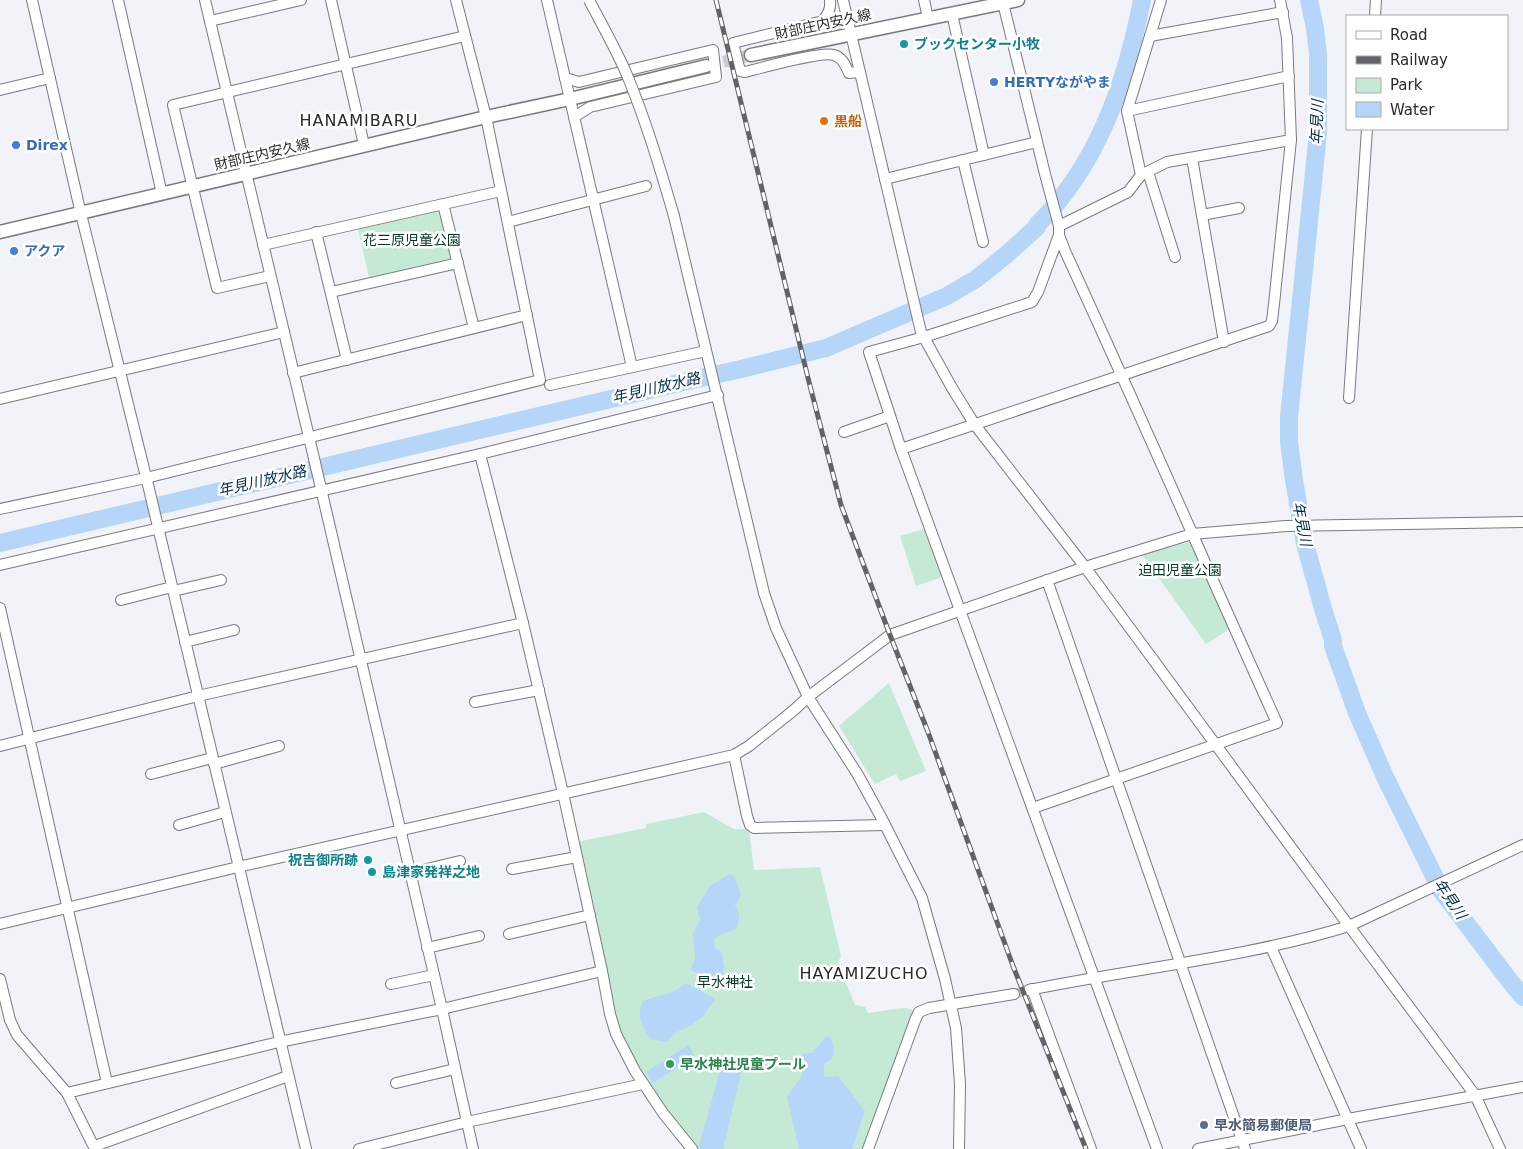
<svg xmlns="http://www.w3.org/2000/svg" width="1523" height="1149" font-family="'DejaVu Sans','Noto Sans JP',sans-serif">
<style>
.green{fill:#c4ead5}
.water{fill:#b5d6f8}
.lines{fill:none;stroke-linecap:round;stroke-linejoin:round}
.river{stroke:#b5d6f8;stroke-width:18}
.minor-tunnel{stroke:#cacbd0;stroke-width:10;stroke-dasharray:10 5;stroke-linecap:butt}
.major-tunnel{stroke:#cacbd0;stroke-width:12;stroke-dasharray:12 6;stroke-linecap:butt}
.minor-casing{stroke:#79797f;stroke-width:12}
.major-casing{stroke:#79797f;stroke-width:15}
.minor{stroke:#fff;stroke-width:10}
.major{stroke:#fff;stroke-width:12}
.rail-casing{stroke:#626366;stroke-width:5}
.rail{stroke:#fff;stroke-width:3;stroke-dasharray:9;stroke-linecap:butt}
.minor-bridge-casing{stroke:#79797f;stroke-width:12;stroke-linecap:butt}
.minor-bridge{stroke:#fff;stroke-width:10}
.culture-dot{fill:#0f9aa8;stroke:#fff;stroke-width:2}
.shop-dot{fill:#3f7fe0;stroke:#fff;stroke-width:2}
.food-dot{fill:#e8710a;stroke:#fff;stroke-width:2}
.leisure-dot{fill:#2e9e5b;stroke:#fff;stroke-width:2}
.service-dot{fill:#5c6f8a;stroke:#fff;stroke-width:2}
.labels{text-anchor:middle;stroke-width:5;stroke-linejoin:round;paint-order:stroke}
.street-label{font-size:14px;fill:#292a2c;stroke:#fff}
.culture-label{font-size:14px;font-weight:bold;fill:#0d838f;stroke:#fff;text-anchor:start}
.shop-label{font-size:14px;font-weight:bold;fill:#366cbe;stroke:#fff;text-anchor:start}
.food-label{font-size:14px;font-weight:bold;fill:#c56008;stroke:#fff;text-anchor:start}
.park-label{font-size:14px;fill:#043622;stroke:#fff}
.leisure-label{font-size:14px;font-weight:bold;fill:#27864d;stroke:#fff;text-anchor:start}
.service-label{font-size:14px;font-weight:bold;fill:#4e5e75;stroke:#fff;text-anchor:start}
.water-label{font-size:15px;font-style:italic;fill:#002d53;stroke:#fff}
.quarter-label{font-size:16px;letter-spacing:1px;fill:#292a2c;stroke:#fff}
</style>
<rect width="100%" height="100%" fill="#f2f3f9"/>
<g class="green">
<path d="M440 205 452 258 369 277 357 225Z"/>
<path d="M927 528 945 576 916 586 900 536Z"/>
<path d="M1191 542 1231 628 1206 644 1141 553Z"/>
<path d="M889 683 926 771 900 781 896 774 875 784 839 726Z"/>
<path d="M704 812 734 829H749L754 870 820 867 841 956 838 962 855 1005 865 1007 868 1013 901 1008 912 1009 911 1022 865 1149H695L658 1101 618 1034 620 1030 610 1003 577 842 646 828V824Z"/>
</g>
<g class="water">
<path d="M729 874 735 877 741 895 735 906C740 914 740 919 737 928L716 937 714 941 715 948 722 953 724 967 722 986 691 970 695 957 693 933 700 920 697 907 710 886Z"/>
<path d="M686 983 715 999 704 1015 693 1024 677 1032 666 1042 651 1039C642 1028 636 1015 643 1001 658 995 674 995 686 983Z"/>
<path d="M826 1037H830C833 1042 836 1054 831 1059 831 1060 824 1064 824 1064V1077L838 1076 865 1111 852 1149H799L787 1097 802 1076 804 1064 801 1061 802 1054 812 1053Z"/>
<path d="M688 1045 695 1056 653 1083 646 1072Z"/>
<path d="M722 1064 742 1069 723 1149H698Z"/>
</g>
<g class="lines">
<g class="river">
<path d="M1309 0 1315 28 1318 54V133L1289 417V442L1294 480 1305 544 1324 612 1333 640V646L1357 713 1386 779 1441 890 1509 980 1523 997"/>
<path d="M0 543 696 379 741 369 826 348 947 296 976 279 1006 255 1037 227V225C1098 165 1126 82 1142 0"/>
</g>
<path class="minor-tunnel" d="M1014 994 1029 990"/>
<path class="major-tunnel" d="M706 66 751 55"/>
<g class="minor-casing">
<g id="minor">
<path d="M32 0 81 214 149 489 306 1149"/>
<path d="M118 0 162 194"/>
<path d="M205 0 309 437 442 1009 473 1149"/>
<path d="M331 0 364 145"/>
<path d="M547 0 632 367"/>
<path d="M830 0C831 9 828 14 823 21L733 43 740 71 745 72C761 68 822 51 834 55 843 58 845 65 849 73L860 72"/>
<path d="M843 0 921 332 952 388 975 425 1085 567 1349 926 1475 1095 1500 1149"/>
<path d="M924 0 928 18"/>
<path d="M1003 3 1045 174 1059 226V235L1065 251C1137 407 1206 566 1277 723L1033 808"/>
<path d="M952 14 984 155"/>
<path d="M1375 16 1376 0"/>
<path d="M210 21 301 0"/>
<path d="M1150 36 1283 12"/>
<path d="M565 78 579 82 713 50 716 77 590 107 574 117"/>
<path d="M0 90 50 78"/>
<path d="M1127 111 1289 76"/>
<path d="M1192 158 1224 342"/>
<path d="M963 160 983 242"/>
<path d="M1148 172 1175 257"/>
<path d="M1141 175 1127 111 1161 0"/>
<path d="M885 179 1037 142"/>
<path d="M443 204 474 328"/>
<path d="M1202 215 1239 208"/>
<path d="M674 216 764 593 776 628 808 697 858 775 881 817 922 898 945 979 956 1028 960 1084 959 1149"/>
<path d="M508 222 646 186"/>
<path d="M1059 226 1128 192 1141 175 1167 162 1291 140"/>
<path d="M316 232 347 360"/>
<path d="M1059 235 1038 292 1032 302 924 337 869 352 901 449 1157 1149"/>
<path d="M263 245 501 191"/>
<path d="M270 276 217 288 173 105 465 36"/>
<path d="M331 292 458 263"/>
<path d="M293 373 527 315"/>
<path d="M550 385 706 351"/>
<path d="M1349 398 1367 129"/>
<path d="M0 399 284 332"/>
<path d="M844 432 890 416"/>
<path d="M901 449 1269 326 1272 321 1274 304 1291 140 1287 38 1280 0"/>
<path d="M480 454 523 623 563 793 602 971 610 1014 616 1034 635 1071 663 1113 692 1149"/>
<path d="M0 509 146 478 540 380 486 117 456 0"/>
<path d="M0 565 480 454 718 395"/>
<path d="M1047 580 1245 1149"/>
<path d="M173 591 221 580"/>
<path d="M121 600 172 587"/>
<path d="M0 608 107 1083"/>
<path d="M185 642 234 630"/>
<path d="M475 702 539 690"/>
<path d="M0 746 198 696 523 623"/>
<path d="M734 755 747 816 750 825 754 828 885 825"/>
<path d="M214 764 279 746"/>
<path d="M151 774 212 758"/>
<path d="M179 825 225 812"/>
<path d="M512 869 577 857"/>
<path d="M410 873 460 861"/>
<path d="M0 924 238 867 734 755 749 746 794 710 808 697 890 635 1085 567 1192 534 1286 526 1523 522"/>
<path d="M509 934 590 915"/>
<path d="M1271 947 1361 1149"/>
<path d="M427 948 479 936"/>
<path d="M0 979 10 1020 17 1035 67 1093 95 1149"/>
<path d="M391 984 434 975"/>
<path d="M1032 989 1091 1149"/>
<path d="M1029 990C1136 968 1245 958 1349 926L1523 845"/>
<path d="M396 1083 455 1069"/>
<path d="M67 1093 279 1042 442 1009 602 971"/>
<path d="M95 1146 288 1076"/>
<path d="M359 1149 467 1122 643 1084"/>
<path d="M868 1149 916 1018 919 1012 929 1008 1014 994"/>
<path d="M1198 1149 1348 1119 1523 1087"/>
</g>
</g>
<g class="major-casing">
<g id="major">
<path d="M751 55 1018 0"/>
<path d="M0 232 486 117 570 99 706 66"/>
</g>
</g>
<use href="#minor" class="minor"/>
<use href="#major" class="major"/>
<g class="rail-casing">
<path id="rail" d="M716 0 809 382 841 505 890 635 928 732 1013 966 1086 1149"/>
</g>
<use href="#rail" class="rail"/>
<g class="minor-bridge-casing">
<path id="minor-bridge" d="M589 0C602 25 616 49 627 75 646 121 660 168 674 216"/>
</g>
<use href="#minor-bridge" class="minor-bridge"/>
</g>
<g class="culture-dot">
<circle cx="904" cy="44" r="5"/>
<circle cx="368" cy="860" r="5"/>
<circle cx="372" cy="872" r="5"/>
</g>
<g class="shop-dot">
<circle cx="994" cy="82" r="5"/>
<circle cx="16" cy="145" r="5"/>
<circle cx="14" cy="251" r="5"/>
</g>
<circle class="food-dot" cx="824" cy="121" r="5"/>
<circle class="leisure-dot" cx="670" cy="1064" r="5"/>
<circle class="service-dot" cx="1204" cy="1125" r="5"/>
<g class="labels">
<g class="street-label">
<text transform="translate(823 24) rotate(-12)" y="5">財部庄内安久線</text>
<text transform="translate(262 154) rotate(-13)" y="5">財部庄内安久線</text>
</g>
<g class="culture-label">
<text x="914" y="49">ブックセンター小牧</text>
<text x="358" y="865" text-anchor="end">祝吉御所跡</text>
<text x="382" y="877">島津家発祥之地</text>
</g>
<g class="shop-label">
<text x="1004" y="87">HERTYながやま</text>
<text x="26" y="150">Direx</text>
<text x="24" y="256">アクア</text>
</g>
<g class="food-label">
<text x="834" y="126">黒船</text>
</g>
<g class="park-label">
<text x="412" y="245">花三原児童公園</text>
<text x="1180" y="575">迫田児童公園</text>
<text x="725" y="987">早水神社</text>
</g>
<g class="leisure-label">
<text x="680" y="1069">早水神社児童プール</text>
</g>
<g class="service-label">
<text x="1214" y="1130">早水簡易郵便局</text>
</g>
<g class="water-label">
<text transform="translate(1317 122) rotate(-88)" y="5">年見川</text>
<text transform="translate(656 388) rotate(-13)" y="5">年見川放水路</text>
<text transform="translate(262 481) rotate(-13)" y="5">年見川放水路</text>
<text transform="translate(1302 524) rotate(79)" y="5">年見川</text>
<text transform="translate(1450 899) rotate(56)" y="5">年見川</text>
</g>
<g class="quarter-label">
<text x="359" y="126">HANAMIBARU</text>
<text x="864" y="979">HAYAMIZUCHO</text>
</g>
</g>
<rect x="1346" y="15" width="162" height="115" fill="#ffffff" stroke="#a9aaab"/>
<rect x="1356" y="31" width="25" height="8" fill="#ffffff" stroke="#a9aaab"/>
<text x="1390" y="40" font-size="15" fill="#292a2c">Road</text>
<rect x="1356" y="56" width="25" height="8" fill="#626366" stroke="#a9aaab"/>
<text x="1390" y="65" font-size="15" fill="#292a2c">Railway</text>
<rect x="1356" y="78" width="25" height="15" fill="#c4ead5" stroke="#a9aaab"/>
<text x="1390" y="90" font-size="15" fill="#292a2c">Park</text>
<rect x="1356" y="102" width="25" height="15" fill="#b5d6f8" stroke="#a9aaab"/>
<text x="1390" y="115" font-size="15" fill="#292a2c">Water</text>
</svg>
